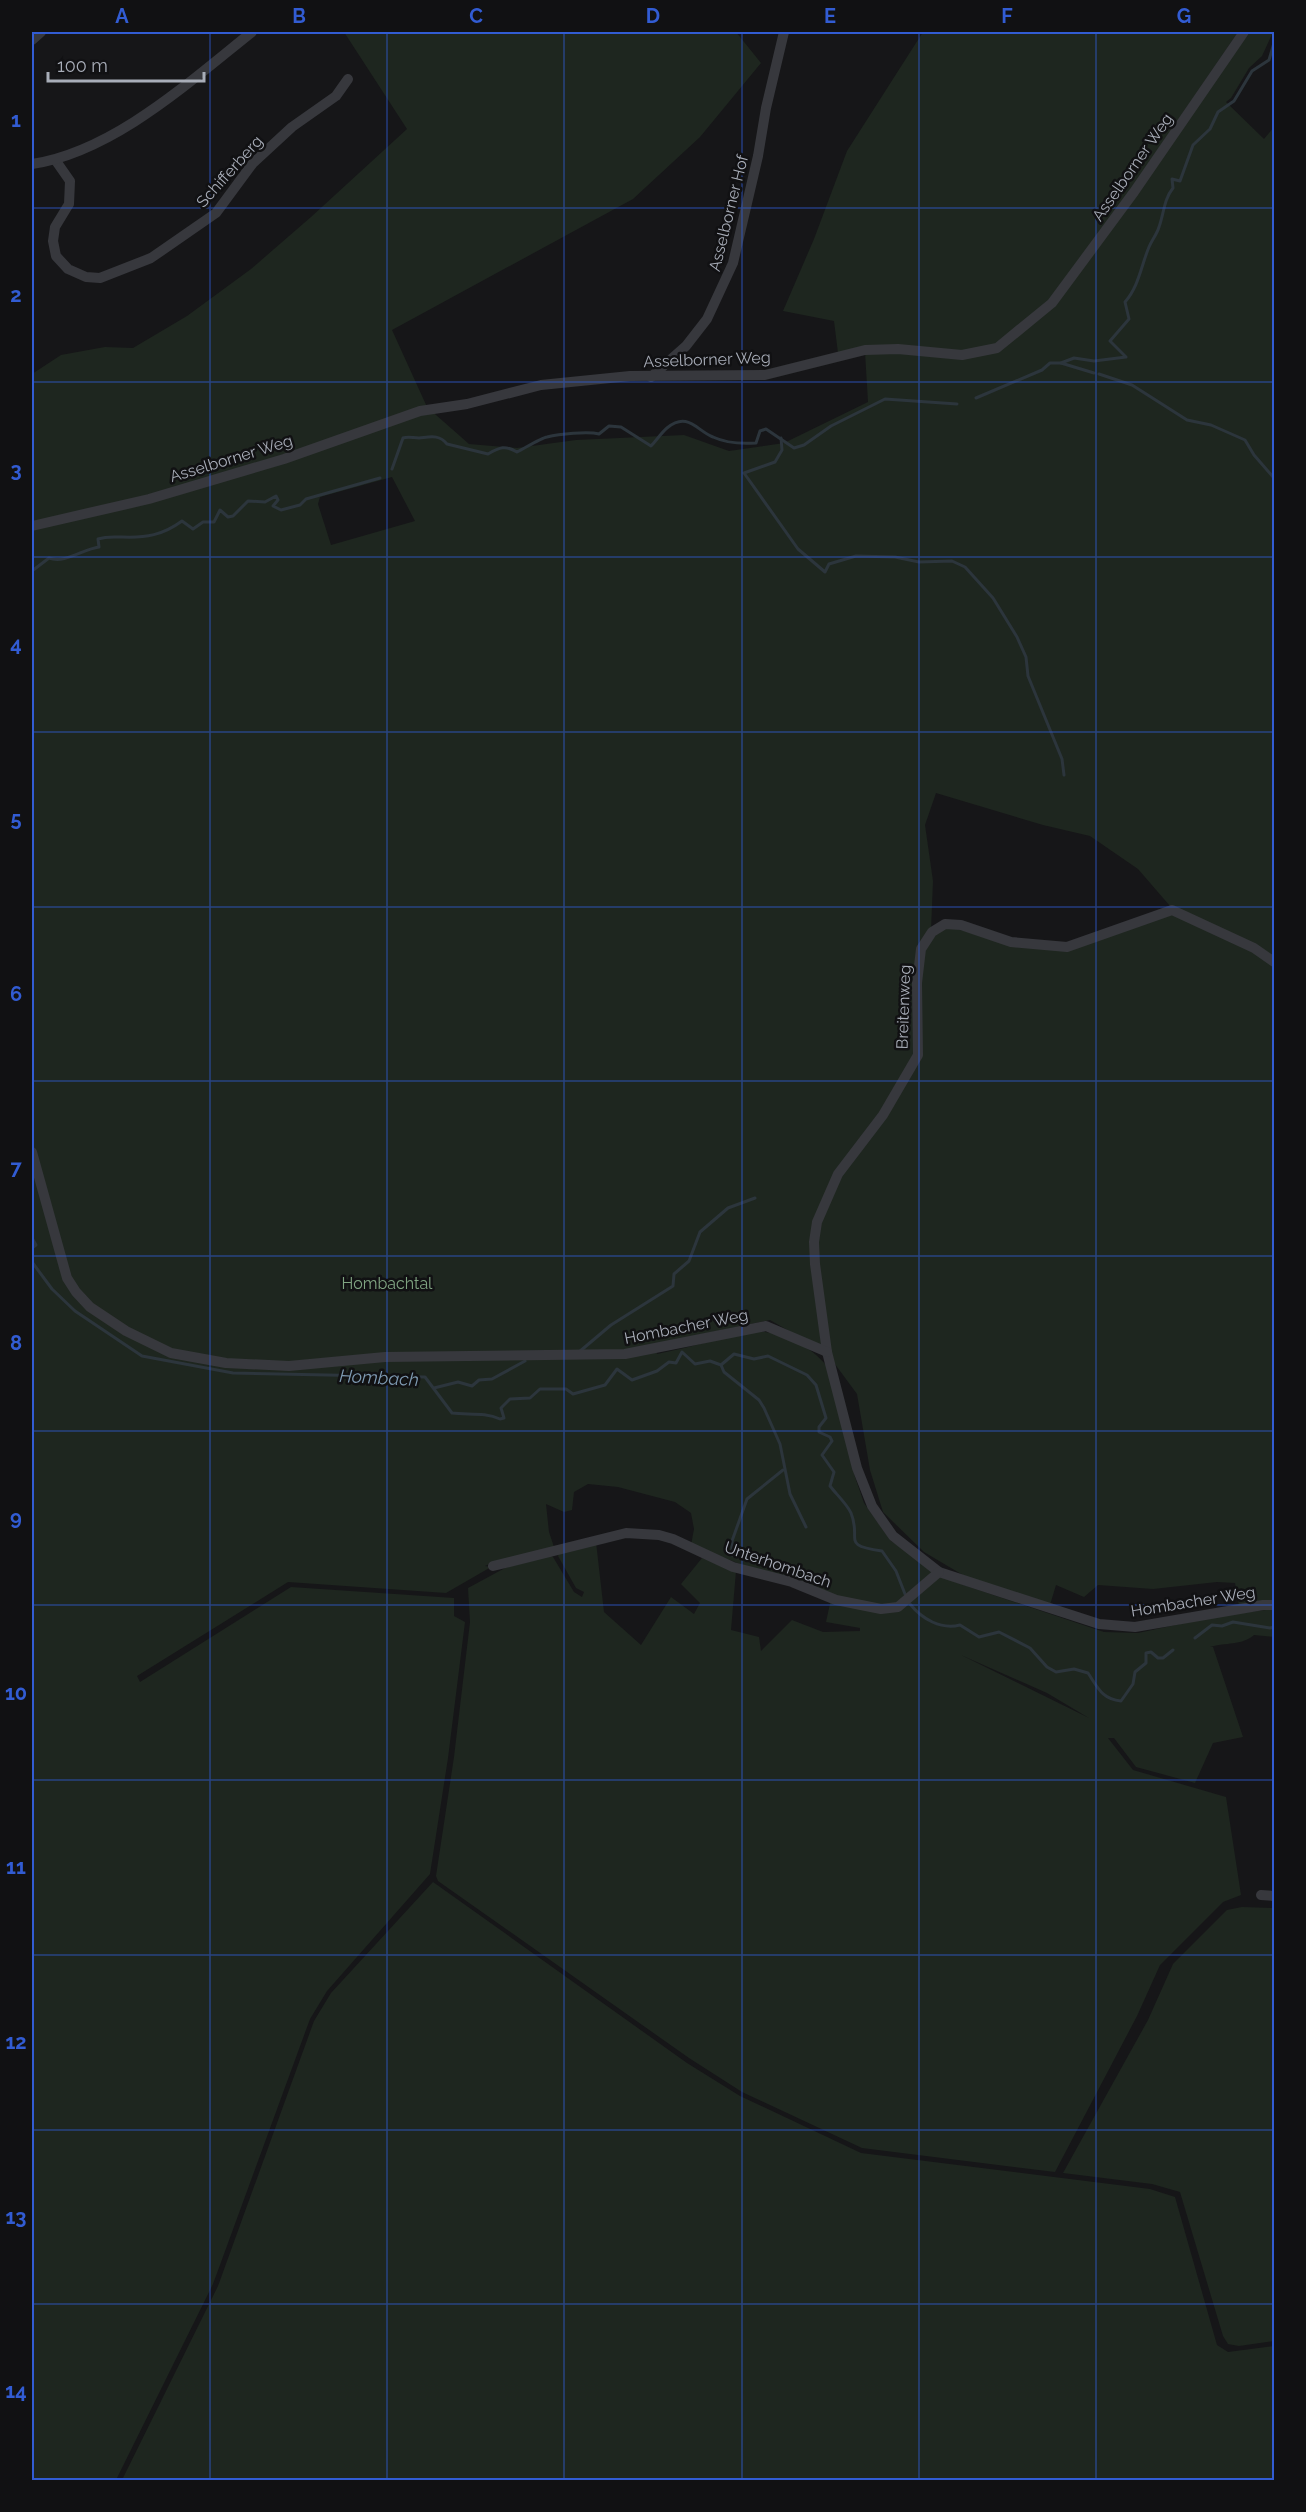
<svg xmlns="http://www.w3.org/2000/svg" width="1306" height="2512" font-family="Raleway,sans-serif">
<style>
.green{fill:#1e261f;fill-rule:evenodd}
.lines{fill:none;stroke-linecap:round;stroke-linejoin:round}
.stream{stroke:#2c353c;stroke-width:3}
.street{stroke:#37383d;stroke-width:10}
.grid{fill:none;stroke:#325cd3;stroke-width:1.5;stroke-opacity:0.55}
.labels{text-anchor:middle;stroke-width:5;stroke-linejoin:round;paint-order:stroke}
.street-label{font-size:16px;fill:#a8adb8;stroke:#111113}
.park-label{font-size:16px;fill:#7fa381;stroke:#111113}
.water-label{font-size:18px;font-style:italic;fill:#7f9bb3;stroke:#111113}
.neatline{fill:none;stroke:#325cd3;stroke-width:2}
.grid-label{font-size:20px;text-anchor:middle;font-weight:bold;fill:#325cd3}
</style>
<rect width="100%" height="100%" fill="#161618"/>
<g class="green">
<path d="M344 32H736L761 63 700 137 633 199 392 330 427 407 469 444 517 448 576 440 684 435 729 451 784 443 868 402 865 352 999 350 1053 304 1250 32H1273L1262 56 1249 68 1231 98 1226 102 1264 139 1274 127V960L1170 906 1138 869 1090 836 1043 825 936 793 925 825 933 881 931 930 919 949 915 1055 814 1221 824 1351 770 1320 655 1344 657 1354C675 1350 693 1346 712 1341 723 1338 736 1333 748 1332 778 1328 813 1346 830 1370L855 1477 864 1503 891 1541 955 1582 1104 1632 1138 1633 1222 1615 1274 1609V1637L1254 1635C1241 1646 1226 1642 1210 1647H1213L1243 1737 1213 1743 1195 1783 1136 1767 1114 1738H1108L1133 1770 1226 1797 1241 1895 1223 1902 1160 1965 1137 2016 1055 2172 862 2148 742 2092 689 2058 438 1881 436 1876 454 1757 470 1622 468 1588 505 1568 548 1554 553 1557 574 1592 582 1597 584 1592 576 1588 558 1556 560 1551 596 1542 604 1612 641 1645 671 1597 694 1614 700 1603 681 1584 702 1558 736 1571 731 1630 759 1637 761 1651 792 1620 823 1632 860 1631V1628L826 1622 831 1599 691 1545 694 1529 691 1513 675 1502 618 1487 588 1484 574 1492 572 1510 564 1512 546 1504 549 1532 554 1547 494 1562 485 1566 491 1567 446 1593 288 1582 137 1676 140 1682 291 1587 454 1598V1616L465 1622 448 1758 430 1874 327 1991 310 2019 213 2284 116 2480H32V374L61 355 105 347 133 348 187 316 251 269 311 217 407 129ZM392 477 415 521 331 545 318 504 320 497ZM961 1655 1047 1693 1089 1718Z"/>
<path d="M923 32H1238L1133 186 1050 301 997 346 963 353H838L834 321 783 311 814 239 847 151Z"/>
<path d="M1170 911 1253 951 1274 965V1602L1239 1606 1235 1583 1217 1582 1153 1589 1098 1585 1084 1597 1056 1585 1050 1605 973 1581 924 1552 883 1512 870 1470 857 1394 829 1356 817 1264 820 1225 841 1176 920 1056 922 949 945 926 1010 943 1067 948Z"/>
<path d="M433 1882 687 2063 740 2096 861 2153 1150 2189 1175 2197 1217 2345 1228 2352 1274 2346V2480H122L218 2286 314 2021 331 1993Z"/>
<path d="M1242 1907 1274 1908V2341L1239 2346 1228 2344 1223 2336 1180 2192 1152 2184 1063 2173 1148 2020 1173 1964 1227 1910Z"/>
</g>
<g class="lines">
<g class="stream">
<path d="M1061 363 1094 373"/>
<path d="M1099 374 1132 385 1187 420 1211 425 1245 440 1254 455 1274 478"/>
<path d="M976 398 1042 370 1050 363H1061L1074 358 1094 361 1126 357 1110 341 1129 319 1125 302C1139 286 1141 266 1149 247 1152 240 1157 234 1159 227 1164 213 1164 199 1173 188L1172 179 1180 181 1193 145 1210 129 1218 112 1234 101 1252 71 1269 60 1274 43"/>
<path d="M781 438 782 450 775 462 744 473 798 549 825 572 829 564 856 556 895 557 919 562 952 561 965 567 993 598 1017 637 1026 657 1028 676 1062 759 1064 775"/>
<path d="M392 469 403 438C409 436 413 438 419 438 430 437 439 434 447 444L488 454C500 447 505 445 517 452 525 448 541 438 547 437 559 434 588 431 599 434L609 426 621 427 651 446C657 440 661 433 667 428 688 411 697 431 713 437 726 443 742 444 756 443L760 431 766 429 794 448 804 445 831 426 885 399 957 404"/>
<path d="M32 571 49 558C65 564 83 549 99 547L98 539C107 536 113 537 122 537 146 538 163 535 182 521L193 529 203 522H214L220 510 228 517 233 516 248 501 265 502 276 496 278 500 273 506 281 510 300 505 306 499 380 478"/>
<path d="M32 1225V1238L36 1245 32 1248"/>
<path d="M32 1262 52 1289 75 1311 142 1356 233 1373 425 1377 452 1413C468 1415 485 1412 500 1419L504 1418 501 1408 510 1399 530 1398 540 1389H566L573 1394 605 1385 617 1369 632 1380 657 1371 669 1362 676 1363 682 1352 695 1364 710 1361 721 1365 734 1354 754 1359 768 1356 807 1375 816 1385 826 1418 819 1427V1432L830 1437 832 1441 822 1455 834 1472 830 1486C836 1494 847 1504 851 1513 862 1540 840 1545 882 1551L896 1571 905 1594"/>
<path d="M579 1352 611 1325 673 1286 674 1274 689 1261 700 1232 728 1208 755 1198"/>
<path d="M721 1365 724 1372 759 1400 764 1408 780 1444 790 1494 806 1527"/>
<path d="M434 1388 458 1382 472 1386 479 1380 492 1379 525 1361"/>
<path d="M732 1555V1541L747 1499 783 1470"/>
<path d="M910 1604C922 1619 941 1630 960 1625L979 1637 999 1632 1030 1648 1047 1667 1056 1672 1074 1669 1088 1673C1098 1688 1102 1699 1121 1701L1133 1684 1135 1672 1146 1663V1653L1151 1652 1158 1658H1163L1173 1650"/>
<path d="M1195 1638 1212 1625 1222 1626 1233 1622 1270 1628 1274 1627"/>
</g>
<g class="street">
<path d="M32 40 41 32"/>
<path d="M56 161 70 181 69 204 55 227 53 241 56 256 68 269 86 277 100 278 151 258 216 213 253 163 292 127 336 96 348 79"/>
<path d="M32 164C113 152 189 82 252 32"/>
<path d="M651 377 686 346 707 319 733 263 758 156 766 108 784 32"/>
<path d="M32 526 149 499 284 459 420 411 467 404 541 385 630 376 765 375 865 350 898 349 962 355 997 348 1052 303 1134 192 1244 32"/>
<path d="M1274 962 1254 948 1172 910 1067 947 1011 942 961 925 945 924 932 932 921 949 917 983 918 1055 883 1115 838 1174 817 1222 814 1242 815 1264 827 1352 857 1468 872 1506 893 1536 939 1572 1099 1624 1135 1627 1263 1605H1274"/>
<path d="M32 1152 67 1278 76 1292 90 1307 126 1331 171 1353 226 1363 289 1366 385 1357 625 1354 766 1326 827 1352"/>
<path d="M493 1566 626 1533 659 1535 673 1539 733 1567 792 1582 836 1600 881 1609 898 1607 939 1572"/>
<path d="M1261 1895 1274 1896"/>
</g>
</g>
<path class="grid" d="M210 32V2480M387 32V2480M564 32V2480M742 32V2480M919 32V2480M1096 32V2480M32 208H1274M32 382H1274M32 557H1274M32 732H1274M32 907H1274M32 1081H1274M32 1256H1274M32 1431H1274M32 1605H1274M32 1780H1274M32 1955H1274M32 2130H1274M32 2304H1274"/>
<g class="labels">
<g class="street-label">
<text transform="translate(1132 167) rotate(-55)" y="6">Asselborner Weg</text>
<text transform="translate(229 171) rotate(-48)" y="6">Schifferberg</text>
<text transform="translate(728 213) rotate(-76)" y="6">Asselborner Hof</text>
<text transform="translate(707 359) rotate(-2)" y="6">Asselborner Weg</text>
<text transform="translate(231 458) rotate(-17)" y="6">Asselborner Weg</text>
<text transform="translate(903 1007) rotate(-88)" y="6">Breitenweg</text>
<text transform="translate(686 1326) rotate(-11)" y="6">Hombacher Weg</text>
<text transform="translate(778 1564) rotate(19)" y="6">Unterhombach</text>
<text transform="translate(1193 1601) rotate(-9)" y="6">Hombacher Weg</text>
</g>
<g class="park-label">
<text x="387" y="1289">Hombachtal</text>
</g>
<g class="water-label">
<text transform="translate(379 1378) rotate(3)" y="6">Hombach</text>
</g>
</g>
<rect width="1306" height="2512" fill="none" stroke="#111113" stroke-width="66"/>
<path d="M48 72v9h156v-9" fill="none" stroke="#a8adb8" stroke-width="3"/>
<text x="57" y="72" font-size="18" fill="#a8adb8" stroke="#111113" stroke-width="4.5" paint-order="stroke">100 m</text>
<rect x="33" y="33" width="1240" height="2446" class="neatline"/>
<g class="grid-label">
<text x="122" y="23">A</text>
<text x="299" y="23">B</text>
<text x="476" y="23">C</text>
<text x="653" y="23">D</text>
<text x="830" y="23">E</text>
<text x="1007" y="23">F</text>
<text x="1184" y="23">G</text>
<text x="16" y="127">1</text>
<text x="16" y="302">2</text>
<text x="16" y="477">3</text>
<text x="16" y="651">4</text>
<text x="16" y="826">5</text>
<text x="16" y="1001">6</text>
<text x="16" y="1175">7</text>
<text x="16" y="1350">8</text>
<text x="16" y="1525">9</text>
<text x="16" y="1700">10</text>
<text x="16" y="1874">11</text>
<text x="16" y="2049">12</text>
<text x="16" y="2224">13</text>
<text x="16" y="2398">14</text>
</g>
</svg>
